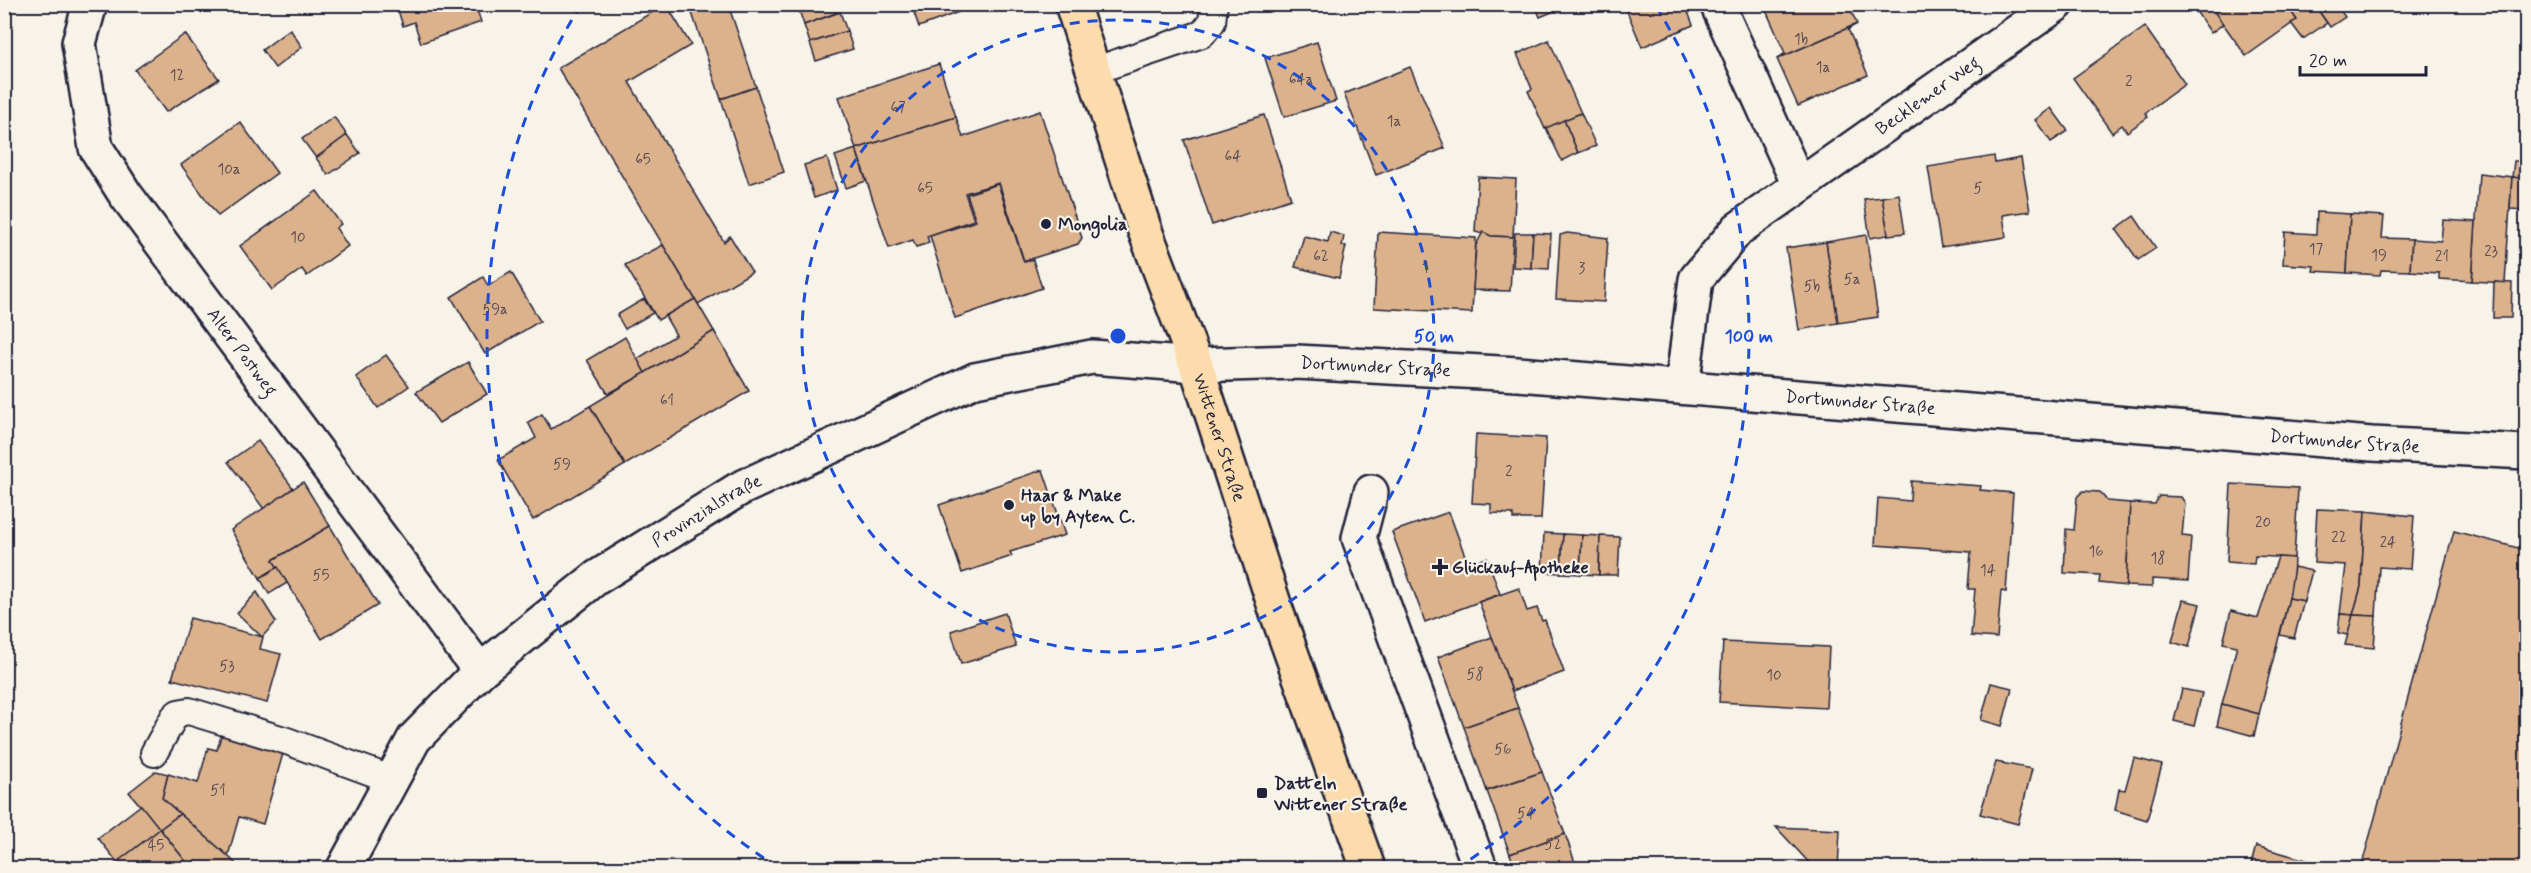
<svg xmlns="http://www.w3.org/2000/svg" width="2531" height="873" font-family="Mynerve,sans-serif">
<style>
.building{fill:#dcb28d;stroke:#22223b;stroke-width:1.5}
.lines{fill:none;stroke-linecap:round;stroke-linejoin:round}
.service-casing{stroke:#22223b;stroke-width:30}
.minor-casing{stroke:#22223b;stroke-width:38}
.secondary-casing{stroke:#22223b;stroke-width:38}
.primary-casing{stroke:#22223b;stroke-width:38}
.service{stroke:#f7f3e8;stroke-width:26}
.minor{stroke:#f7f3e8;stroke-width:33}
.secondary{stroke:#f7f3e8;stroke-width:33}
.primary{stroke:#fcdcac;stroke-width:33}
.ring{fill:none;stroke:#1d4ed8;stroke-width:3;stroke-dasharray:10 8}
.poi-dot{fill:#22223b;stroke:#f7f3e8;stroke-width:2}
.labels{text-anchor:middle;stroke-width:4.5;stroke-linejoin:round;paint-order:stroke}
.number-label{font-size:15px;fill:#504650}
.street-label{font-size:18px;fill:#22223b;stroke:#f7f3e8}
.poi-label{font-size:18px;font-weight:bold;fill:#22223b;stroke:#f7f3e8;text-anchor:start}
.centre{fill:#1d4ed8;stroke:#f7f3e8;stroke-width:3}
.ring-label{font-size:18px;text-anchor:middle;font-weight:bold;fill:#1d4ed8;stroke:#f7f3e8;stroke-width:4.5;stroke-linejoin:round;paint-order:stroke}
</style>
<rect width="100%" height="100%" fill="#f7f3e8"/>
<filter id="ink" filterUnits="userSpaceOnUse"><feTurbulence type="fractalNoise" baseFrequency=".0167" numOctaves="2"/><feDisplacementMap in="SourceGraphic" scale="12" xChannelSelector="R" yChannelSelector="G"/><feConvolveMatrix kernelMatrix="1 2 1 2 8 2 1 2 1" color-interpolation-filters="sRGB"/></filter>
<g filter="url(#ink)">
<g class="building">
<path d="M475 4 481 22 421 43 414 22 403 26 396 4Z"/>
<path d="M666 4 691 45 629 82 724 242 730 236 752 272 698 304 558 68Z"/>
<path d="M689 4H728L756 87 721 99Z"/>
<path d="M797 4H834L836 13 804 25Z"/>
<path d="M911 4H971L972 7 919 27Z"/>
<path d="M1535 4H1549L1552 12 1540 17Z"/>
<path d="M1624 4H1685L1693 25 1642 47Z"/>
<path d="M1773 4H1848L1857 24 1777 59 1785 53 1765 8Z"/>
<path d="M2191 4H2209L2223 24 2211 33Z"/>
<path d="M2209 4H2286L2297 20 2246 56Z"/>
<path d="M2286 4H2314L2327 23 2303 39 2291 23 2297 20Z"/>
<path d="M2314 4H2336L2345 17 2330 27Z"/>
<path d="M840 12 847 31 810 43 804 25Z"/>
<path d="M1857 24 1848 29 1868 75 1798 106 1777 59Z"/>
<path d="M2145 27 2185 84 2145 113 2148 117 2127 132 2122 125 2112 133 2073 78Z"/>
<path d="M290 29 302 47 275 68 262 50Z"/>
<path d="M847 31 853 49 816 61 810 43Z"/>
<path d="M185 34 219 79 166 112 135 70Z"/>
<path d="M1549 40 1581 113 1545 129 1528 91 1532 89 1517 54Z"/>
<path d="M1317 42 1336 101 1284 117 1265 58Z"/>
<path d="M939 64 956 117 856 149 839 97Z"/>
<path d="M1410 67 1445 148 1376 175 1344 94Z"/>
<path d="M756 87 784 172 749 184 721 99Z"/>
<path d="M2051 108 2068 131 2051 142 2035 120Z"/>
<path d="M1040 111 1082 238 1078 244 1024 261 999 183 965 193 974 220 927 236 929 243 916 247 913 240 889 248 856 149 956 117 963 137Z"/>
<path d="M1581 113 1596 146 1578 153 1564 120Z"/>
<path d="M1264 115 1291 199 1212 225 1184 140Z"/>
<path d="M334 117 347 135 316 158 302 139Z"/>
<path d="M1564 120 1578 153 1562 161 1546 128Z"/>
<path d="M240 122 277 173 218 216 181 165Z"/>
<path d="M347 135 360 153 328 175 316 158Z"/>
<path d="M856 149 866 181 846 188 835 156Z"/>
<path d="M1994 156 1995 163 2021 158 2030 211 2003 215 2006 237 1941 247 1928 167Z"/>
<path d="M827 158 837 190 814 198 804 165Z"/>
<path d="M2514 161H2526V179L2512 177Z"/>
<path d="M2479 173 2512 177 2505 283 2472 281Z"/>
<path d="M1478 177 1516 179 1513 237 1491 236 1475 232Z"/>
<path d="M2512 177 2526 179V210L2510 209Z"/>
<path d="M998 184 1024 262 1033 260 1042 288 955 318 930 236 976 221 967 194Z"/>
<path d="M317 191 341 224 336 228 348 246 307 276 302 269 272 290 240 246Z"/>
<path d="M1899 194 1905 233 1888 235 1882 197Z"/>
<path d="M1882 197 1888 235 1870 238 1864 199Z"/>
<path d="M2317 212 2350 214 2347 273 2313 271 2314 266 2283 264 2285 232 2316 234Z"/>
<path d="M2350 214 2384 216 2382 238 2412 239 2410 271 2381 270 2380 275 2347 273Z"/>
<path d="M2134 216 2156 248 2138 260 2116 229Z"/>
<path d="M2443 220 2476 222 2472 281 2439 279V273L2410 271 2412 239 2441 241Z"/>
<path d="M1330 232 1344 236 1342 246H1346L1339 278 1295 267 1304 236 1328 242Z"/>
<path d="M1378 232 1476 238 1472 313 1374 308Z"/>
<path d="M1483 232 1491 236 1513 237 1510 291 1473 290 1476 245Z"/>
<path d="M1515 233H1533L1531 268 1513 267Z"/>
<path d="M1533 233 1551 234 1549 269 1531 268Z"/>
<path d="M1567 233 1608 238 1604 302 1556 299 1560 235Z"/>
<path d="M1866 235 1878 317 1838 323 1826 242Z"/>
<path d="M1826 242 1838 323 1799 330 1786 248Z"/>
<path d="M663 245 695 299 658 320 625 265Z"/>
<path d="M511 272 540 321 485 354 451 297 483 277 488 286Z"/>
<path d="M2494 282 2512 283 2511 318H2493Z"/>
<path d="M644 299 653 313 625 329 617 315Z"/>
<path d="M695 299 714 331 645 373 637 359 676 335 665 316Z"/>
<path d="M714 331 749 391 625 465 590 406Z"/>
<path d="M625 337 645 373 608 394 587 360Z"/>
<path d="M386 355 409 386 378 408 356 377Z"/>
<path d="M468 362 487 394 439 423 416 392Z"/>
<path d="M590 406 625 465 533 520 498 460 536 438 528 422 542 414 551 429Z"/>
<path d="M1476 434 1546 438 1541 519H1513V514L1491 513V504L1472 503Z"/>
<path d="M258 441 293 488 264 509 228 462Z"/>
<path d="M1042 470H1043L1065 535 1010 552 1012 556 962 573 939 505Z"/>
<path d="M1911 481 1981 486 1980 490 2013 493 2006 592 2001 591 1997 638 1971 636 1975 589H1968L1971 552 1875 545 1878 498 1910 501Z"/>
<path d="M303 482 330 526 273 560 278 567 260 578 231 530Z"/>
<path d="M2231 484 2298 488 2294 558 2255 556 2254 564 2227 562Z"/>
<path d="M2083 491 2100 492 2107 501 2130 503 2126 586 2099 583 2100 575 2064 573 2066 529 2074 530 2077 497Z"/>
<path d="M2159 496 2181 497 2185 503 2182 536 2191 537 2188 581 2152 579V587L2126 586 2130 503 2155 504Z"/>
<path d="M2317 509 2365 511 2361 587 2353 615 2340 614 2346 565 2314 563Z"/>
<path d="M2365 511 2414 516 2410 569 2379 567 2376 616 2353 615 2361 587Z"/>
<path d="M1449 512 1468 564 1487 558 1500 594 1425 622 1392 532Z"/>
<path d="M330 526 378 605 322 639 273 560Z"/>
<path d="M2454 531 2526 550V868H2361Z"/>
<path d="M1544 533 1563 534 1561 573 1542 572Z"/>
<path d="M1563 534 1582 535 1580 574 1561 573Z"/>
<path d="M1582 535 1600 536 1599 575 1580 574Z"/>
<path d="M1600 536 1620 537 1618 575H1599Z"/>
<path d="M2278 557 2294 558 2293 583 2259 714 2222 704 2237 646 2223 643 2231 611 2258 618Z"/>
<path d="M278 567 287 583 269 594 260 578Z"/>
<path d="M2294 567 2312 571 2304 601 2289 598Z"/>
<path d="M1519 588 1527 611 1537 608 1542 621 1545 620 1564 672 1512 691 1479 602Z"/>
<path d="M257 592 276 622 262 637 237 613Z"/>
<path d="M2289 598 2304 601 2294 638 2280 635Z"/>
<path d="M2183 600 2200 604 2189 647 2172 642Z"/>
<path d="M1005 613 1016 647 961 664 951 631Z"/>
<path d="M2340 614 2353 615 2348 635 2338 633Z"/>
<path d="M2353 615 2376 616 2374 648 2345 645Z"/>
<path d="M190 618 263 637 260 649 281 654 267 703 172 679Z"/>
<path d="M1492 637 1518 708 1464 727 1438 657Z"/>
<path d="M1723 642 1829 647 1826 708 1719 702Z"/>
<path d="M1991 683 2012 688 2002 726 1981 720Z"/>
<path d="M2182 689 2202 693 2194 726 2174 721Z"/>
<path d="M2222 704 2259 714 2254 736 2217 726Z"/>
<path d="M1518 708 1542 772 1487 791 1464 727Z"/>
<path d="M222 732 284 750 263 824 239 817 228 856 162 798 168 774 198 783 208 748 217 750Z"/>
<path d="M2134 758 2162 765 2147 820 2115 810 2119 789 2125 790Z"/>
<path d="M1996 762 2032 769 2018 824 1980 814Z"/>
<path d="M156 771 168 774 162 798 180 814 160 829 129 792Z"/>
<path d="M1542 772 1565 834 1510 854 1487 791Z"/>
<path d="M141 805 160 829 117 862 98 838Z"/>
<path d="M180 814 228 856 240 868H191L160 829Z"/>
<path d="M1776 827 1840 830 1838 868H1814Z"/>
<path d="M160 829 191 868H108L117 862Z"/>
<path d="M1565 834 1577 868H1515L1510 854Z"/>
<path d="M2256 846 2335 868H2250Z"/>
</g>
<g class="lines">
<g class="service-casing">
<g id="service">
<path d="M1093 71 1202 34 1212 22 1214 4"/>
<path d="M154 753 174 717 178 713 189 711 287 741 393 780"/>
</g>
</g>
<g class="minor-casing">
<g id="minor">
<path id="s1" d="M90 4 79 43 96 148 125 194 480 671"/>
<path d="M1717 4 1799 185"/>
<path id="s2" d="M1682 387 1696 279 1738 229 2057 4"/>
<path d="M1371 492 1359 538 1480 868"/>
</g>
</g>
<g class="secondary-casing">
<g id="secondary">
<path id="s3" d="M344 868 414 739 480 671 596 578 739 489 975 380 1092 357 1196 365 1297 362 1518 374 2372 444 2526 452"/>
</g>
</g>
<g class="primary-casing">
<g id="primary">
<path id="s4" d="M1072 4 1144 228 1196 365 1277 613 1368 868"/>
</g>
</g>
<use href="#service" class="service"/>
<use href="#minor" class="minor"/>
<use href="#secondary" class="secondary"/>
<use href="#primary" class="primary"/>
</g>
</g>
<g class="ring">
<circle cx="1118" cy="336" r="316"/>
<path d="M779 868A631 631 0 0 1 580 6M1656 6A631 631 0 0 1 1457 868"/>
</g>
<g class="poi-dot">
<circle cx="1046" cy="224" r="6"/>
<circle cx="1009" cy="505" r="6"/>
<path d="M1437 558h6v6h6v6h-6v6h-6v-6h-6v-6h6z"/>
<rect x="1256" y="787" width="12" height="12" rx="3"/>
</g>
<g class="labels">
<g class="number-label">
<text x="1801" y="44">1b</text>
<text x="1823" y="72">1a</text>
<text x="177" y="80">12</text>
<text x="1301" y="84">64a</text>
<text x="2129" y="86">2</text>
<text x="898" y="112">67</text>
<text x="1394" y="126">1a</text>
<text x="1233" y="161">64</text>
<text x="643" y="164">65</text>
<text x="229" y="174">10a</text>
<text x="925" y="193">65</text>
<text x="1978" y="193">5</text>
<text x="298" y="242">10</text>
<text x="2316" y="254">17</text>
<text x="2491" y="256">23</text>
<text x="2379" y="260">19</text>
<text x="1321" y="261">62</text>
<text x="2442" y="261">21</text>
<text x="1425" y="272">1</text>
<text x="1582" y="273">3</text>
<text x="1852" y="284">5a</text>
<text x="1812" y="291">5b</text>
<text x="495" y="314">59a</text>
<text x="667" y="405">61</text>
<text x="562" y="469">59</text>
<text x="1509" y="476">2</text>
<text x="2263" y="527">20</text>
<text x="2339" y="542">22</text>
<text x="2388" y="547">24</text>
<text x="2096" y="556">16</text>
<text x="2158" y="563">18</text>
<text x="1988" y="575">14</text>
<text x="321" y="580">55</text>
<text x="227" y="671">53</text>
<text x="1475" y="679">58</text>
<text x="1774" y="680">10</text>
<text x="1503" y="754">56</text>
<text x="218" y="795">51</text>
<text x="1526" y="818">54</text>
<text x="1553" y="849">52</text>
<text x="156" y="850">45</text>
</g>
<g class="street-label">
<text dy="6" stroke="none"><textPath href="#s2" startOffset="406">Becklemer Weg</textPath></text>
<text dy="6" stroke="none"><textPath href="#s1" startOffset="398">Alter Postweg</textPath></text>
<text dy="6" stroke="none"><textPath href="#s3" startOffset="1222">Dortmunder Straße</textPath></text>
<text dy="6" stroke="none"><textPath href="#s3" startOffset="1708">Dortmunder Straße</textPath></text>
<text dy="6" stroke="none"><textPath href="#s4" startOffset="458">Wittener Straße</textPath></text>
<text dy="6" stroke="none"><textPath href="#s3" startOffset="2194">Dortmunder Straße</textPath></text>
<text dy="6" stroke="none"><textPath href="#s3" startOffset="520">Provinzialstraße</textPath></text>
</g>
<g class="poi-label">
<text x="1058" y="230">Mongolia</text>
<text x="1021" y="501">Haar &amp; Make<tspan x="1021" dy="21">up by Ayten C.</tspan></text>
<text x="1452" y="573">Glückauf-Apotheke</text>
<text x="1274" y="789">Datteln<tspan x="1274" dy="21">Wittener Straße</tspan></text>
</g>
</g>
<circle cx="1118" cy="336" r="9" class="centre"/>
<g class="ring-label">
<text x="1434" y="342">50 m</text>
<text x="1749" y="342">100 m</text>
</g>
<rect width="2531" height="873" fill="none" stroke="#f7f3e8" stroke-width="24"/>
<rect x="12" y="12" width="2507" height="849" fill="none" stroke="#22223b" stroke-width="2" filter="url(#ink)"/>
<path d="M2300 66v9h126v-9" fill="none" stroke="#22223b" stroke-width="3"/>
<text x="2309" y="66" font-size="18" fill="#22223b" stroke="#f7f3e8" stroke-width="4.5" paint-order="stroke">20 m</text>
</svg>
